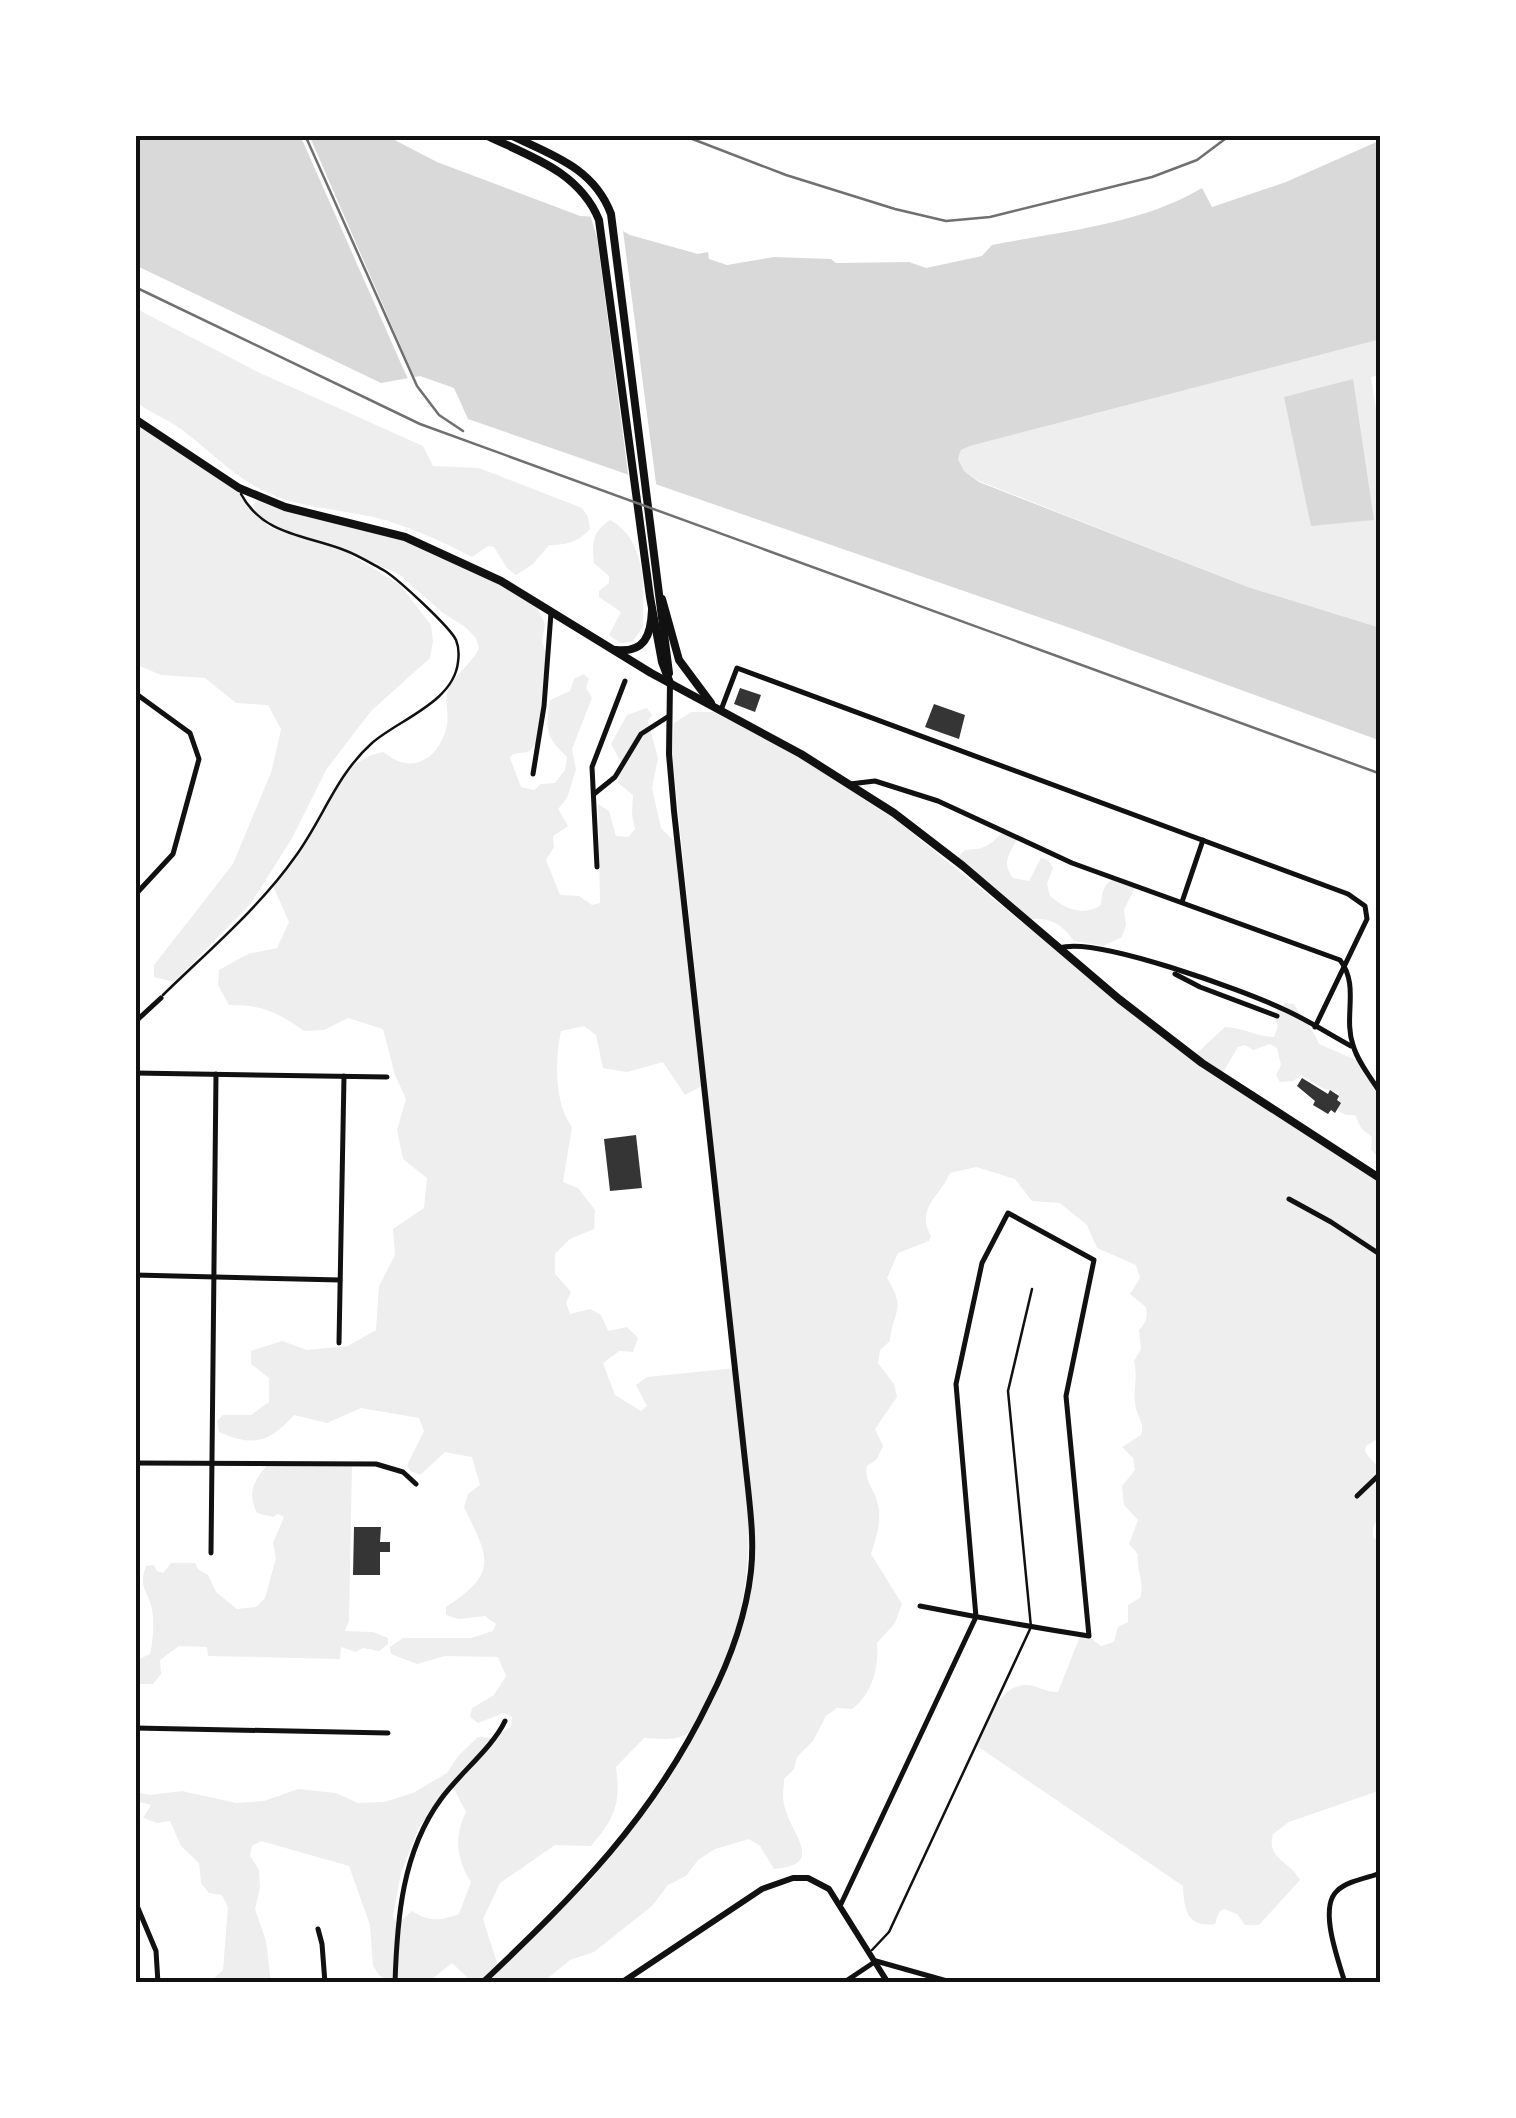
<svg xmlns="http://www.w3.org/2000/svg" width="1516" height="2118" font-family="Mulish,sans-serif">
<style>
.green{fill:#eee}
.water{fill:#d9d9d9}
.pier{fill:#fff}
.building{fill:#353535}
.lines{fill:none;stroke-linecap:round;stroke-linejoin:round}
.service{stroke:#111;stroke-width:2.5}
.minor{stroke:#111;stroke-width:5}
.tertiary{stroke:#111;stroke-width:6}
.secondary{stroke:#111;stroke-width:8}
.primary{stroke:#111;stroke-width:8}
.rail{stroke:#707070;stroke-width:2.5}
.neatline{fill:none;stroke:#111;stroke-width:4}
</style>
<rect width="100%" height="100%" fill="#fff"/>
<g class="green">
<path d="M135 308 260 373 423 446 433 466 479 468 582 508 588 517 590 529C578 542 567 545 549 545L533 564 516 575 507 568 494 547 488 546 472 557C439 540 409 526 373 517 337 509 302 508 268 493 234 478 210 450 181 429 166 418 150 413 135 401Z"/>
<path d="M1381 339V374L1371 377 1381 442V628L1248 587 979 481 964 471 958 459 961 450 970 446Z"/>
<path d="M135 422 238 489 253 513 271 528 346 552 400 585 431 625 433 641 430 658 371 711 326 770 291 840 251 903 174 982 154 977V965L233 864 272 770 281 729 268 705 236 703 205 678 161 675 135 664Z"/>
<path d="M260 498 359 524 444 554 535 603 545 624 542 642 546 654 537 743 528 752 513 754 510 758 521 787 534 790 541 784 555 783 565 770 567 757C544 735 546 730 550 700L570 691 574 679 584 674 589 679 586 688 592 698 572 749 576 769 567 798 558 809 568 826 553 836 554 847 546 860 560 895 579 896 592 905 600 903 598 804 609 811 616 836 629 837 635 829 632 814 633 795 618 783 621 762 611 744 627 715 647 708 652 715 648 721 658 758 652 788 661 828 675 842 702 1086 685 1095 663 1062 627 1072 603 1068 596 1035 584 1026 561 1031C555 1060 554 1103 572 1127L563 1182 578 1188 595 1210 594 1229 570 1239 555 1254V1274L571 1292 566 1303 570 1314 590 1309 601 1315 608 1331 627 1327 638 1338 633 1352 619 1351 603 1363 615 1395 641 1411 647 1406 636 1385 647 1377 736 1368C746 1488 768 1579 711 1693 704 1707 698 1730 682 1736 672 1741 656 1738 644 1738L616 1767C621 1804 615 1818 591 1846L555 1845 500 1883 483 1919 498 1966 480 1983H473L452 1963 427 1983H397L400 1922 412 1911C429 1922 440 1921 459 1914L471 1882C456 1858 454 1837 466 1812L453 1787 496 1735 511 1727 512 1717 504 1713 478 1723 470 1717 472 1708 494 1695 506 1676 498 1657 445 1656 417 1664 391 1654 390 1647 403 1638H471L493 1631 496 1624 485 1616 458 1619 446 1615V1607C500 1572 488 1557 464 1507L468 1494 480 1485 472 1457 445 1452 420 1475 410 1471 407 1465 424 1431 419 1418 361 1408 327 1423 294 1415C269 1443 253 1447 219 1432L217 1421 223 1415H251L269 1402V1378L251 1364V1351L282 1341 307 1350 348 1346 376 1330 379 1286 395 1255 393 1229 424 1208 427 1178 403 1159 397 1130 406 1099 395 1075 383 1029 348 1018 324 1030 304 1031C280 1013 259 1004 229 1005L218 985 219 970 248 954 277 948 289 922 273 886C281 876 291 867 298 856 323 820 335 759 384 752 412 777 440 758 447 725 449 715 445 703 447 693 453 674 471 666 479 648L476 638 464 626 443 613 400 575 347 550 272 527 255 512 253 505Z"/>
<path d="M610 520C647 540 644 589 643 627L632 642 620 643 609 635 621 612 599 597V591L609 583V576L594 563C592 543 592 532 610 520Z"/>
<path d="M691 712H714L799 757 896 820 1192 1060 1381 1183V1437L1366 1446 1365 1452 1381 1471V1517C1374 1523 1372 1527 1373 1537L1381 1544V1790L1289 1822 1273 1834C1266 1859 1289 1860 1300 1880L1259 1925H1245L1237 1914 1224 1909 1219 1912 1215 1924C1187 1928 1184 1910 1183 1886L977 1746C987 1724 997 1686 1026 1685 1038 1685 1046 1693 1058 1692L1080 1636 1089 1637 1101 1646 1114 1642 1118 1627 1128 1622V1605L1140 1598C1145 1582 1136 1571 1138 1554L1129 1544 1138 1520 1124 1505 1122 1486 1135 1470 1133 1458 1122 1447 1141 1435C1145 1421 1136 1416 1135 1403 1133 1388 1138 1380 1134 1361L1141 1349 1139 1330C1146 1322 1148 1318 1146 1307L1130 1294 1140 1278 1136 1265 1097 1248 1087 1225 1060 1203 1032 1201 1015 1179 976 1167 950 1173C940 1197 915 1208 931 1236L929 1241 898 1253 887 1278C907 1310 893 1310 890 1341L880 1350 878 1363 894 1384 897 1397 875 1429 883 1446 877 1459 867 1466C864 1483 875 1489 878 1505 882 1522 876 1538 871 1554L902 1604 895 1623 877 1643C879 1668 872 1694 852 1709L837 1708 826 1716 813 1741 797 1757 794 1769 784 1779C784 1786 782 1796 784 1804 789 1833 828 1865 774 1869L760 1846 749 1839 715 1849 698 1860 686 1876 668 1885 652 1906 594 1952 570 1960 542 1983H485L591 1880 665 1786 700 1724 745 1613 755 1542 672 753 674 723Z"/>
<path d="M1002 833 1017 840C1008 855 1002 863 1013 878L1029 881 1041 858 1048 860 1053 868 1047 884 1050 896C1066 909 1083 917 1101 905 1101 894 1104 883 1115 878L1136 885 1124 910 1126 925 1122 937 1103 946 1074 941C1061 923 1052 918 1029 919L958 859C965 845 971 852 984 847 990 845 997 838 1002 833Z"/>
<path d="M1285 1003 1294 1004C1302 1019 1313 1028 1319 1044L1356 1060 1381 1100V1161L1371 1149 1372 1137 1361 1128 1355 1115H1346L1338 1111 1339 1093 1322 1088 1302 1075 1293 1081 1280 1082 1276 1075 1281 1065 1277 1048 1270 1044 1253 1050 1245 1045 1238 1047 1222 1074 1195 1055 1225 1027C1242 1027 1257 1037 1274 1037L1278 1026 1273 1014Z"/>
<path d="M267 1465H352L349 1621 345 1631 373 1632 388 1638V1644L379 1651 363 1648 356 1652 341 1647 340 1659 208 1656 207 1647 179 1646 160 1660 161 1674 153 1684H135V1661L150 1654C153 1643 155 1617 151 1605 145 1587 139 1586 146 1566L154 1565 157 1571 163 1573 171 1563H195L198 1569 208 1575 216 1592 237 1609 256 1607 265 1598 276 1558 273 1543 284 1517 278 1514 273 1517 257 1513C247 1492 253 1483 267 1465Z"/>
<path d="M478 1737 491 1738 419 1827 401 1873 393 1916 396 1922 393 1983 380 1976 373 1966 370 1925 349 1866 261 1841 252 1846 250 1856 259 1870 260 1888 255 1909 266 1941 271 1983H209L223 1970 228 1907 222 1895 209 1893 201 1883 199 1863 181 1846 170 1821 157 1823 143 1818 151 1805 135 1801V1792L150 1795 182 1791 236 1803 264 1801 298 1789 336 1793 358 1803 384 1802 413 1793 447 1773 458 1756Z"/>
</g>
<g class="water">
<path d="M135 135H385L437 162 580 216 598 217 630 235 698 254 708 252 709 259 727 265 774 257 831 259 836 263 909 262 926 268 982 256 992 245C1062 231 1140 225 1202 188L1212 207 1286 182 1381 140V339L970 446 961 450 958 459 964 471 979 482 1248 587 1381 628V741L1076 630 468 419 454 388 420 376 381 383 135 265Z"/>
<path d="M1353 379 1374 520 1311 526 1284 397Z"/>
</g>
<g class="pier">
<path d="M300 135H309L416 381 410 383 403 368Z"/>
<path d="M589 211 599 212 622 223 657 491 629 481 597 238Z"/>
</g>
<g class="building">
<path d="M740 688 761 695 755 712 734 704Z"/>
<path d="M934 704 965 715 959 739 925 727Z"/>
<path d="M1302 1078 1328 1094 1330 1090 1339 1096 1337 1100 1341 1103 1335 1113 1331 1110 1328 1114 1313 1105 1315 1101 1297 1086Z"/>
<path d="M636 1135 642 1188 610 1191 604 1139Z"/>
<path d="M354 1527H381L380 1542H390V1552H380V1575H353Z"/>
</g>
<g class="lines">
<g class="service">
<path d="M163 995C208 951 259 908 295 857 323 819 336 775 372 743 398 720 454 702 458 662 459 655 459 647 456 640 450 627 399 580 385 571 372 564 358 555 344 550 305 535 263 535 241 494"/>
<path d="M872 1950 889 1932 1031 1627 1008 1391 1032 1289"/>
</g>
<g class="minor">
<path d="M135 693 190 733 199 759 173 854 135 895"/>
<path d="M721 710 737 668 1348 894 1365 906 1367 919 1315 1027"/>
<path d="M533 774 544 706 551 613"/>
<path d="M850 784 875 781 938 801 1072 863 1340 960C1360 986 1343 1016 1353 1045 1358 1063 1372 1079 1381 1094"/>
<path d="M594 794 615 777 641 734 669 716"/>
<path d="M597 867 592 767 625 681"/>
<path d="M1182 902 1203 840"/>
<path d="M1060 948C1095 936 1245 991 1283 1009 1306 1019 1329 1034 1351 1046"/>
<path d="M1175 974 1200 987 1277 1016"/>
<path d="M135 1022 161 998"/>
<path d="M135 1073 387 1077"/>
<path d="M1289 1199 1331 1222 1381 1255"/>
<path d="M135 1275 340 1280"/>
<path d="M339 1343 344 1076"/>
<path d="M135 1463 376 1464 403 1472 416 1484"/>
<path d="M1357 1496 1381 1473"/>
<path d="M211 1553 216 1074"/>
<path d="M135 1728 388 1733"/>
<path d="M135 1901 156 1951 158 1983"/>
<path d="M841 1904 976 1617 956 1384 982 1263 1008 1213 1094 1260 1066 1396 1089 1636C1032 1627 976 1617 920 1606"/>
<path d="M318 1929 322 1944 325 1983"/>
<path d="M395 1983C397 1919 402 1852 441 1799 459 1774 493 1747 505 1721"/>
<path d="M843 1983 876 1961 954 1983"/>
<path d="M1345 1983C1339 1962 1318 1908 1337 1891 1347 1881 1367 1878 1381 1873"/>
</g>
<g class="tertiary">
<path d="M482 1983C576 1894 652 1819 709 1701 730 1660 746 1617 751 1571 754 1543 751 1516 748 1488L674 811 669 754 670 683"/>
<path d="M621 1983 762 1889 793 1878H808L829 1889 888 1983"/>
</g>
<g class="secondary">
<path d="M485 135C529 156 579 171 599 220L650 597 662 662 670 683"/>
<path d="M510 135C552 155 594 168 611 214L669 673"/>
</g>
<g class="primary">
<path d="M135 419 239 488 285 507 405 537 501 581 651 673 801 754 894 813 963 866 1119 999 1202 1063 1381 1179"/>
<path d="M662 599 679 660 711 703"/>
<path d="M616 650C645 653 651 635 652 610"/>
</g>
<g class="rail">
<path d="M305 135 417 386 439 415 463 431"/>
<path d="M682 135 786 175 895 209 946 221 990 217 1152 177 1197 160 1229 136"/>
<path d="M135 287 420 424 1381 774"/>
</g>
</g>
<rect width="1516" height="2118" fill="none" stroke="#ffffff" stroke-width="275"/>
<rect x="138" y="138" width="1240" height="1842" class="neatline"/>
</svg>
